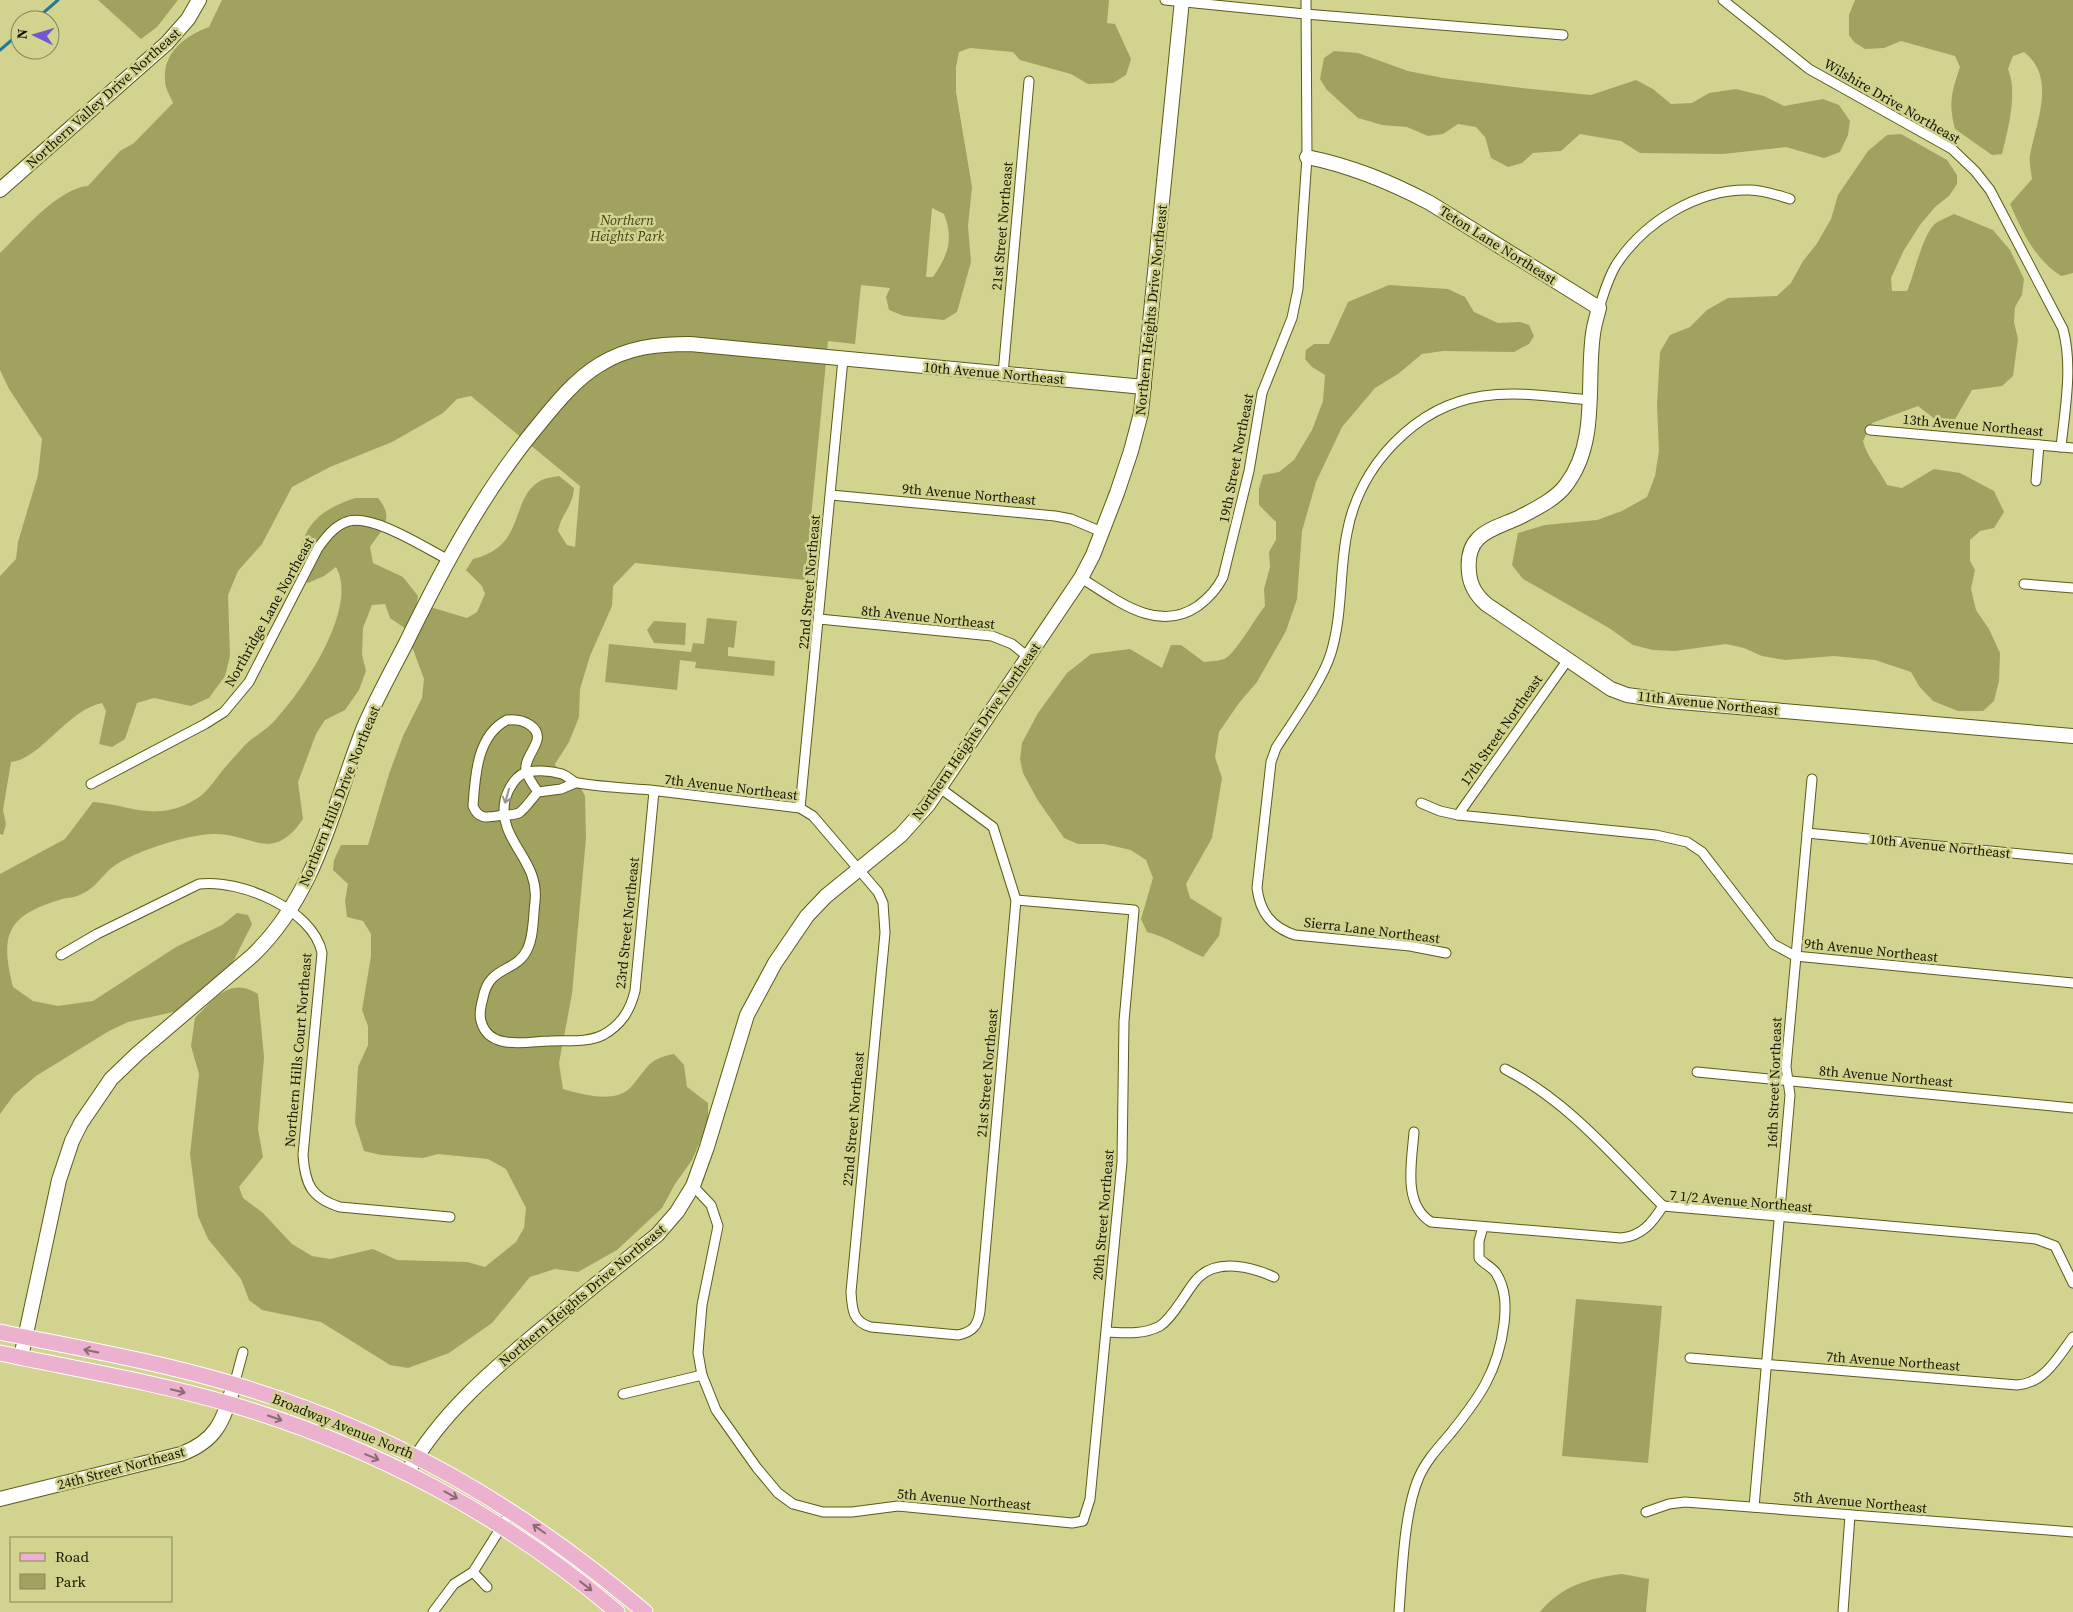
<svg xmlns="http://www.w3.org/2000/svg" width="2073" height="1612" font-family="'Source Serif 4',serif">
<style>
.green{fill:#a1a25f;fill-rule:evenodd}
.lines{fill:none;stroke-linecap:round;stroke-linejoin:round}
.stream{stroke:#227a95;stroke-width:3}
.street-casing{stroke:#5b5b17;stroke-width:11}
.secondary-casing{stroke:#5b5b17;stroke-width:16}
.primary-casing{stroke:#fff;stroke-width:17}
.street{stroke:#fff;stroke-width:9}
.secondary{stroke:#fff;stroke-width:14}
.primary{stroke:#ebb1ce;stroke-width:15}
.oneway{stroke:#96968c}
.oneway2{stroke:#8b6b71}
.labels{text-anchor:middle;stroke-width:5;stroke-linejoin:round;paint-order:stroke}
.street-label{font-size:14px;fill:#161600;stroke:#d1d38f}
.park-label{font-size:14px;font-style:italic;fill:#424318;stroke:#d1d38f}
</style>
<rect width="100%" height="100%" fill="#d1d38f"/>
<g class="green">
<path d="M98 0H178L157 27 141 39Z"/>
<path d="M222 0H1109L1107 23 1115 24 1131 59 1126 75 1113 83 1088 84 1071 74 1020 60 1013 52 970 48 959 52 956 67V92L972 187 968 226 971 262 957 312 944 320 904 316 889 310 886 297 890 288 861 285 855 344 828 341 805 580 635 563 613 586 612 606 590 656 580 689 579 717 569 742 555 764 560 776 575 777 585 796 586 838 572 994 559 1063 563 1089C581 1094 614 1104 630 1088 647 1070 646 1059 674 1054L684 1065 687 1087 708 1103V1123L692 1160 675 1184 662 1208 617 1250 578 1272 555 1269 530 1277 492 1323 449 1353 408 1368 390 1365 321 1322 262 1310 249 1300 241 1279 208 1239 198 1216 190 1154 199 1074 191 1046 195 1018C214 999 230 976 258 994L264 1057 258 1129 263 1157 239 1187 243 1198 263 1213 292 1244 312 1256 330 1259 373 1249 397 1260 467 1262 485 1267 516 1242 524 1228 526 1208 506 1169 488 1159 438 1154 423 1158 381 1155 364 1151 355 1123 358 1067 368 1045V1026L362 1010 371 956V934L363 921 347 917 345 901 348 884 333 870 334 860 341 845H368L389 774 403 736 422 698 424 679 411 644 430 607 467 618 477 612 485 594 482 586 466 570 473 559C527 546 509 499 540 481 545 478 553 477 559 476L574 488C572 509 562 512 558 531L567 545 575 547 580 486 471 396 457 399 443 413 392 442 330 467 292 487 262 544 238 571 228 595 230 656 225 676 209 698 191 706 154 698 137 703 125 739 112 747 99 744 106 711 102 703C67 710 41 759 11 762L3 810 6 824 3 835 0 834V576L16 559 18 542 38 475 42 439 9 389 0 370V253C21 233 58 188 88 186L120 151 134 143 173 103C170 96 165 88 165 80 163 52 185 36 209 27ZM932 208 944 214C954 240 948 255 933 277H926Z"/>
<path d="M1855 0H2073V273L2061 276C2034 258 2023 233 2010 204L2032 179C2031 171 2029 163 2030 155 2036 122 2057 78 2024 52L2013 56 2008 69C2018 93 2008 129 2002 154L1992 155 1955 129C1948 103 1952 91 1960 67L1955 56 1901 41 1884 48 1865 49 1854 42 1849 35V15Z"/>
<path d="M1334 51 1358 53 1408 71 1443 78 1522 88 1591 95 1636 80 1653 89 1671 104 1692 103 1709 93 1736 89 1764 96 1784 106 1823 99 1839 105 1850 121 1848 135 1840 152 1824 158 1786 147 1723 154 1640 153 1621 141 1580 134 1561 151 1533 153 1522 163 1508 167 1491 158 1485 137 1476 127 1458 124 1443 134 1428 136 1407 127 1382 125 1358 118 1327 90 1320 79 1324 58Z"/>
<path d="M1901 134 1947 160 1957 175V184L1949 196 1935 207 1920 225 1904 250 1891 278 1892 291H1907C1914 276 1923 232 1936 223 1941 220 1948 217 1954 214L1993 230 2010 250 2024 279 2022 295 2015 307 2014 322 2018 339 2013 376 2002 386 1972 390 1954 421 1936 420 1918 406 1872 423 1863 441C1867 457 1879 469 1887 485L1902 488 1934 469 1960 473 1994 491 2004 512 1994 528 1980 531 1970 540V561L1975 570 1971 589 1976 610 1989 629 2000 653 1999 681 1994 701 1983 711H1958L1933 701 1919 686 1911 672 1875 660 1834 656 1785 660 1762 656 1744 648 1726 644 1675 651 1653 650 1633 645 1609 628 1523 579 1512 565 1518 533 1545 525 1597 520 1622 511 1647 497 1655 476 1659 451 1657 405 1660 352 1670 335 1690 327 1707 310 1728 298 1777 296 1791 283 1803 261 1816 245 1831 219 1838 195 1868 151 1887 135Z"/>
<path d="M1389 285 1448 289 1465 297 1474 312 1498 323 1520 322 1529 325 1534 336 1529 344 1514 352 1443 351 1422 354 1398 374 1375 388 1342 427 1316 482 1302 531 1297 599 1286 631 1257 682 1239 703 1219 732 1215 757 1222 778 1212 838 1186 884 1190 898 1222 918 1219 936 1203 957C1184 949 1168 937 1147 932L1141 919 1153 878 1146 860 1131 850 1104 844H1078L1064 838 1037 799 1023 773 1020 759 1022 743 1038 713 1067 673 1091 654 1130 649 1162 668 1171 645H1181L1204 662C1210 661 1218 661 1224 659 1234 656 1256 617 1265 606L1264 589 1270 567 1269 552 1276 540V522L1259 505V489L1263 475 1279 472 1294 460 1312 430 1323 401 1325 375 1312 367 1305 359 1306 350 1314 344H1329L1348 302Z"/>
<path d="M355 498H378C395 519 383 528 370 547L373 563 403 577 418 596 415 614 406 629 390 618 385 604 372 605 363 628 362 655 366 671 359 690 345 710 325 720 316 734 298 782 303 819C273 863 254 835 216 834 191 833 127 853 109 870 99 880 92 891 77 896 71 898 65 898 59 900 6 916 0 936 13 987L33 1001 58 1006 93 1001 176 947 222 925 237 913 248 915 252 924 233 962 178 1011 128 1022 109 1031 36 1076 14 1095 0 1114V874L65 839 93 802C130 805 152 821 189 803 205 795 208 789 219 775 226 765 236 756 244 746 254 736 267 730 276 719 304 689 359 607 336 567L324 576 308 583 295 575C302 530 311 513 355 498Z"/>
<path d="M707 618 737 621 734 648 728 647V656L775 661 774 676 695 668 696 662 680 660 677 690 605 682 609 644 691 652 693 643 704 644Z"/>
<path d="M654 621 686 623 685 645 654 643 647 630Z"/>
<path d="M1576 1299 1662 1306 1648 1463 1562 1456Z"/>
<path d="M1622 1574 1649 1579 1646 1612H1540C1561 1586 1589 1578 1622 1574Z"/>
</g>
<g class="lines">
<g class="stream">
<path d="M35 20 58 0"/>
<path d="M0 50 20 33"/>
</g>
<g class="street-casing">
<g id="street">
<path d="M1165 0 1305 14 1563 35"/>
<path d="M1723 0 1809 69 1952 149 1975 171 1990 190 2063 329C2073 367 2065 408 2061 447"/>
<path d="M1599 308C1604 293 1608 278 1616 265 1644 222 1697 189 1749 190 1764 190 1777 195 1790 199"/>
<path d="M1003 374 1029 81"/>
<path d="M1870 430 2073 448"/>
<path d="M2036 481 2039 445"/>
<path d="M831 495 1055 516 1071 519 1102 532"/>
<path d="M1081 578C1117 600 1157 634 1198 606 1210 597 1217 589 1223 577L1249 471 1262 393 1292 318 1298 289 1307 157 1306 0"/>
<path d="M2024 584 2073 588"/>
<path d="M819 619 992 636 1012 644 1027 656"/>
<path d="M91 784 205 724 224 712 249 682 318 548C326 537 335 525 349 521 375 515 425 548 449 560"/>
<path d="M654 791 635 991C630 1011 621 1025 603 1035 587 1043 567 1040 550 1041 528 1041 489 1052 481 1021 479 1014 481 1005 483 998 489 965 516 973 527 950 534 936 533 917 535 902 540 859 497 841 505 800 508 789 516 774 528 772 538 770 552 771 562 774 568 776 572 782 578 783 602 787 626 788 650 790 700 796 750 802 800 808L813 816 878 892 883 903 885 933 851 1292C852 1310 853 1322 871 1327L958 1335C973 1332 978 1325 980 1311L1016 900 993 827 940 788"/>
<path d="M538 792C534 786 528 778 526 771 523 754 550 739 530 725 523 720 516 719 507 720 477 735 475 776 473 806 479 821 489 817 503 815 508 815 514 815 519 813 526 808 532 798 538 792L561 789 575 783"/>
<path d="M1421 803 1440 811 1458 815 1656 835 1687 842 1702 852 1773 944 1795 956 2073 983"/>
<path d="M800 808 843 359"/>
<path d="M1458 815 1567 661"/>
<path d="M1807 833 2073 859"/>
<path d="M1446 953 1410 946 1295 935C1271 927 1260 912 1257 888L1271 762 1276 748C1292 723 1323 680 1331 653 1343 613 1339 573 1347 533 1359 466 1415 406 1483 396 1518 391 1554 397 1589 400"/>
<path d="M61 955 97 934 199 884C240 879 313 909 322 953L303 1155C305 1184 311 1198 340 1207L450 1217"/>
<path d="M1505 1069C1569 1102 1613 1156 1663 1206"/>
<path d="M1697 1072 2073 1108"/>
<path d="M1414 1132C1412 1161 1402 1204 1431 1222L1621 1238C1642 1236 1652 1223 1663 1206"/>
<path d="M693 1186 711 1205 718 1226 702 1305 698 1353 702 1375 716 1410 757 1468 778 1493 793 1504 823 1512H852L898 1506 1072 1523 1083 1521 1090 1499 1122 1162 1124 1021 1134 910 1016 900"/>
<path d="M1663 1206 2036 1239 2055 1246 2073 1283"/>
<path d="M1107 1332C1125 1333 1143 1335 1160 1326 1169 1320 1176 1309 1182 1300 1187 1293 1192 1284 1198 1278 1217 1258 1252 1267 1274 1277"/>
<path d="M1690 1358 2017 1385C2045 1383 2058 1357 2073 1337"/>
<path d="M234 1385 243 1352"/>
<path d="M623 1394 702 1375"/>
<path d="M1754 1507 1790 1095 1786 1067 1812 779"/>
<path d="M1646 1512 1669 1504 1685 1502 2073 1532"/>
<path d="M473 1572 487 1587"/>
<path d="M433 1612 454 1584 473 1572 512 1510"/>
<path d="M1399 1612C1402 1574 1404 1511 1419 1477 1426 1461 1438 1448 1450 1434 1479 1398 1498 1372 1504 1324 1506 1306 1506 1289 1496 1273 1492 1267 1484 1264 1479 1258V1241L1483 1227"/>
<path d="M1843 1612 1850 1515"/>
</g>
</g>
<g class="secondary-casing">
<g id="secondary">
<path d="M1307 157C1352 166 1390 182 1430 203L1599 308C1597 316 1594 325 1593 334 1586 383 1599 442 1566 485 1556 499 1535 509 1520 517 1492 530 1465 533 1469 572 1470 586 1476 595 1486 604L1611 689 1627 695 1669 701 2073 736"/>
<path d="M0 190 167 43 188 19 199 0"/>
<path d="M21 1357 59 1180 72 1141 81 1123 111 1079 137 1054 253 955C318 892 332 808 364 727 376 699 391 672 405 645 443 567 484 490 540 423 557 402 576 379 599 365 627 347 658 344 690 344L1144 387"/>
<path d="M407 1473C441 1413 492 1370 544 1327 582 1296 619 1265 657 1235L677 1212 693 1186 707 1147 747 1015 775 963 807 916 826 896 901 835 928 805 1081 578 1093 555 1117 493 1131 451 1141 413 1182 0"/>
<path d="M0 1499 181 1454C218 1440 223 1420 234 1385"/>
</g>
</g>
<g class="primary-casing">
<g id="primary">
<path d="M0 1332C79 1348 159 1362 236 1385 393 1432 520 1506 645 1612"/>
<path d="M0 1353C76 1369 154 1382 230 1404 371 1445 505 1516 617 1612"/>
</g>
</g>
<use href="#street" class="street"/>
<use href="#secondary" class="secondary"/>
<use href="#primary" class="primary"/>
</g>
<defs><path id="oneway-shaft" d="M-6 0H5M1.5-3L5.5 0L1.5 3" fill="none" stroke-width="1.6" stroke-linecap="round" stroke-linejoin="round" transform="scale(1.25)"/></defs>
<use class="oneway" href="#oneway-shaft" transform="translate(507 796) rotate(106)"/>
<g class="oneway2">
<use href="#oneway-shaft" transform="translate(91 1351) rotate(-168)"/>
<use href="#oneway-shaft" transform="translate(178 1391) rotate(13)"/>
<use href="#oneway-shaft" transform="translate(275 1418) rotate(19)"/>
<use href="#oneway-shaft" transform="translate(372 1457) rotate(23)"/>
<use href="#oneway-shaft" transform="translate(451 1495) rotate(29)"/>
<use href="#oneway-shaft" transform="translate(539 1529) rotate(-145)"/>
<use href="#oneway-shaft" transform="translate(586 1586) rotate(38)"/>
</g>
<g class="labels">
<g class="street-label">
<text transform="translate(103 98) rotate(-42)" y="5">Northern Valley Drive Northeast</text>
<text transform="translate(1892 101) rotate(30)" y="5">Wilshire Drive Northeast</text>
<text transform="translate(1002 226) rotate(-85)" y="5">21st Street Northeast</text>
<text transform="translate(1498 245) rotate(32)" y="5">Teton Lane Northeast</text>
<text transform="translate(1151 310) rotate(-84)" y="5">Northern Heights Drive Northeast</text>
<text transform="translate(994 373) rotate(5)" y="5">10th Avenue Northeast</text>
<text transform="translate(1973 425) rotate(5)" y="5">13th Avenue Northeast</text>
<text transform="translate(1236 458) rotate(-79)" y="5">19th Street Northeast</text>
<text transform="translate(969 494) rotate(5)" y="5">9th Avenue Northeast</text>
<text transform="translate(809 582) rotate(-85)" y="5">22nd Street Northeast</text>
<text transform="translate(269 612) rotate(-61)" y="5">Northridge Lane Northeast</text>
<text transform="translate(928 617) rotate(6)" y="5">8th Avenue Northeast</text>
<text transform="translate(1708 703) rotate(6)" y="5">11th Avenue Northeast</text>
<text transform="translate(1501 730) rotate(-55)" y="5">17th Street Northeast</text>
<text transform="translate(976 731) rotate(-55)" y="5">Northern Heights Drive Northeast</text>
<text transform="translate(731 787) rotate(7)" y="5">7th Avenue Northeast</text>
<text transform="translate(339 796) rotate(-68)" y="5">Northern Hills Drive Northeast</text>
<text transform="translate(1940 846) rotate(6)" y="5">10th Avenue Northeast</text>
<text transform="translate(627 923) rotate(-84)" y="5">23rd Street Northeast</text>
<text transform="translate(1372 930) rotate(7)" y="5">Sierra Lane Northeast</text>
<text transform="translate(1871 950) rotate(6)" y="5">9th Avenue Northeast</text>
<text transform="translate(298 1050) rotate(-85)" y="5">Northern Hills Court Northeast</text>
<text transform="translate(987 1073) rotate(-85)" y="5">21st Street Northeast</text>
<text transform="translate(1886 1076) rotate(5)" y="5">8th Avenue Northeast</text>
<text transform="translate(1774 1083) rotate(-88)" y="5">16th Street Northeast</text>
<text transform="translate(853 1119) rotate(-85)" y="5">22nd Street Northeast</text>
<text transform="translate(1741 1201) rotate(5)" y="5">7 1/2 Avenue Northeast</text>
<text transform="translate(1103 1215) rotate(-85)" y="5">20th Street Northeast</text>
<text transform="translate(582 1295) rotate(-40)" y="5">Northern Heights Drive Northeast</text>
<text transform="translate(1893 1361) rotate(4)" y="5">7th Avenue Northeast</text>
<text transform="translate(343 1426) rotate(22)" y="5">Broadway Avenue North</text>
<text transform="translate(121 1468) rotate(-15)" y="5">24th Street Northeast</text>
<text transform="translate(964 1499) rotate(5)" y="5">5th Avenue Northeast</text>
<text transform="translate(1860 1502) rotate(5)" y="5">5th Avenue Northeast</text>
</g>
<g class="park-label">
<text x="627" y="225">Northern<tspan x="627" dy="16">Heights Park</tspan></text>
</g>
</g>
<rect x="10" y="1537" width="162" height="65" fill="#d1d38f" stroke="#868756"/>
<rect x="20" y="1553" width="25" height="8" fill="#ebb1ce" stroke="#868756"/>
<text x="55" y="1562" font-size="15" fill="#161600">Road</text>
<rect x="20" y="1574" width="25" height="15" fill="#a1a25f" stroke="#868756"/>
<text x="55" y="1587" font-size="15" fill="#161600">Park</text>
<g transform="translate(35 35) rotate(275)"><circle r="24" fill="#d1d38f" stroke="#868756"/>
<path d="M0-4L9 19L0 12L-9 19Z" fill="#7357d1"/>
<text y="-8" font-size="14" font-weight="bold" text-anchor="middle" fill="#161600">N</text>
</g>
</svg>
